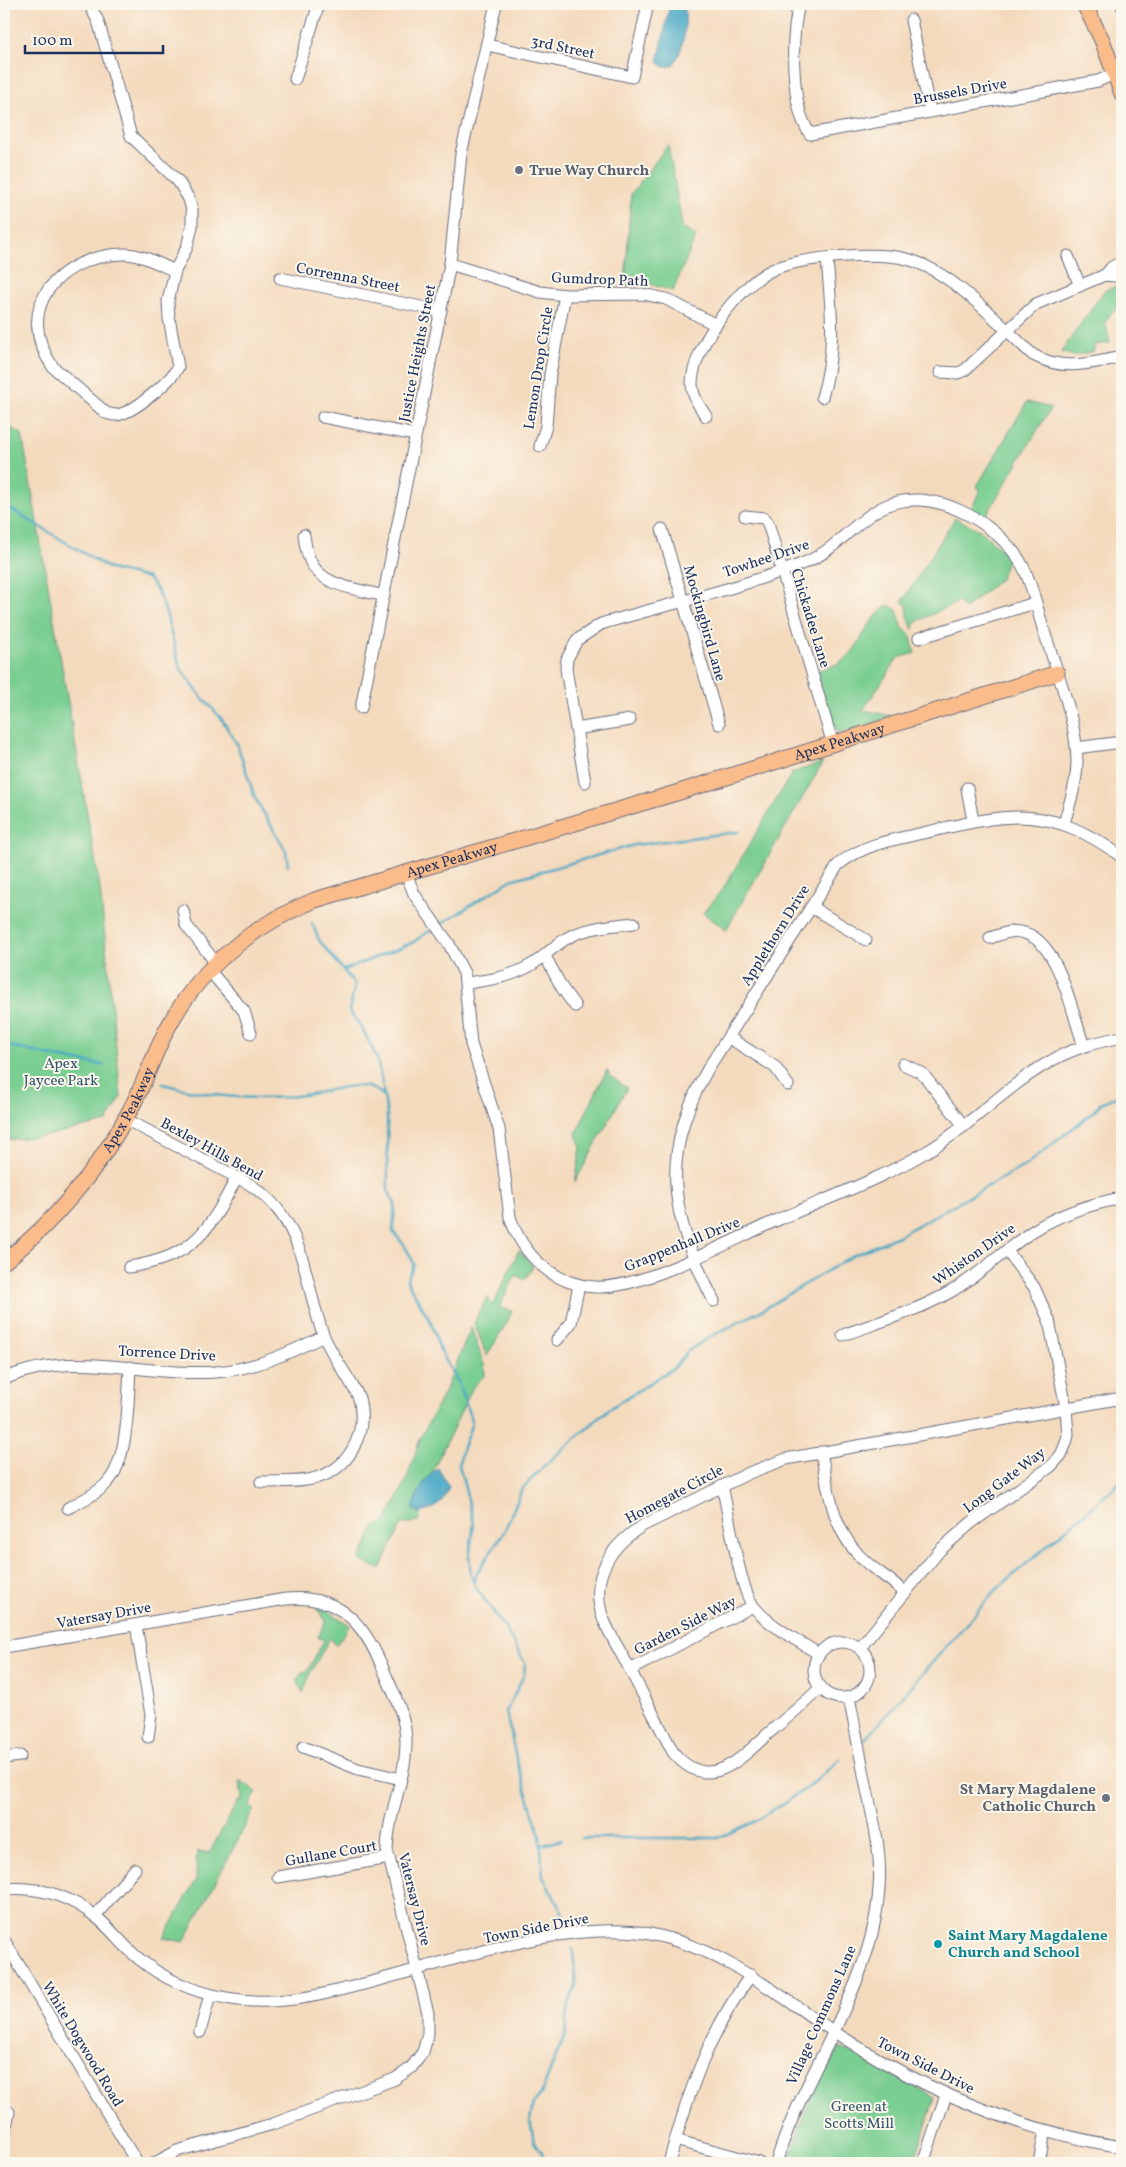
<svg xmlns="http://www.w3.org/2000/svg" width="1126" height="2167" font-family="Vollkorn,serif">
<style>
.green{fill:#79ce91;stroke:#4a7e78}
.water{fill:#45a7c5;stroke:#306b92}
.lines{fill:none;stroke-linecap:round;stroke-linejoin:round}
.stream{stroke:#45a7c5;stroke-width:2.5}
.minor-casing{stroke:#676b7f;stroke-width:13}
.major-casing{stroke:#676b7f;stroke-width:17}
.minor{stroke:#fff;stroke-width:11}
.major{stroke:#fabc8b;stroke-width:15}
.rail-casing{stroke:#1b2f5e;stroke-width:4.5}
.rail{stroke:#fbf7ec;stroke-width:2.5;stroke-dasharray:8;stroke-linecap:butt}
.worship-dot{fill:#6b7280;stroke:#fbf7ec;stroke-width:2}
.culture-dot{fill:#0f9aa8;stroke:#fbf7ec;stroke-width:2}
.labels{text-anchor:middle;stroke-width:4;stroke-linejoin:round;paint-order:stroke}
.street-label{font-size:15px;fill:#1b2f5e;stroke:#fbf7ec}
.worship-label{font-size:15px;font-weight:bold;fill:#5b616d;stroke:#fbf7ec;text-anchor:start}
.park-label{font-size:15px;fill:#32576b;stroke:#fbf7ec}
.culture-label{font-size:15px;font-weight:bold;fill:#0d838f;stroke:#fbf7ec;text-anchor:start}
</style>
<rect width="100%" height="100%" fill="#fbf7ec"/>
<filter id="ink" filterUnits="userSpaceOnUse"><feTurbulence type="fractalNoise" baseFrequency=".02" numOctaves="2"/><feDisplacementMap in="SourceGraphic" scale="10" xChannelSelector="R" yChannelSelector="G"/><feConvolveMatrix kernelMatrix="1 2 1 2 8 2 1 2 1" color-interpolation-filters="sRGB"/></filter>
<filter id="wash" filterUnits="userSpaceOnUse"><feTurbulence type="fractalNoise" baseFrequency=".0096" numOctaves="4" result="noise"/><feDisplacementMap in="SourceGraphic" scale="20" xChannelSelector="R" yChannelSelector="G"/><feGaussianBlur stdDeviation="1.12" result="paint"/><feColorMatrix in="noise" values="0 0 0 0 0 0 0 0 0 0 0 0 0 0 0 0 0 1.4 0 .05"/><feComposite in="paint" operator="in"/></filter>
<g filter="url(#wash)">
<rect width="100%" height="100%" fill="#f4dabd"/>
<g class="green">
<path d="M668 145 683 229 696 236 673 291 649 284 625 286 631 194Z"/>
<path d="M1122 284V308L1113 311 1105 322 1110 343 1094 345V351L1074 356 1061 352 1104 291Z"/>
<path d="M1027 402 1051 408 984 519 970 512 980 490 977 486Z"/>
<path d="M4 424 22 434 100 888 121 1097 107 1122 45 1136 4 1140Z"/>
<path d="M955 518 980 530 1008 556 1001 578 965 609 958 602 916 622 913 630 908 616 907 605 902 602Z"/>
<path d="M889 605 897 610 902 627 911 636 915 653 898 658 863 710 892 716 851 731 837 732 832 724 817 671C825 668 835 666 842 661 863 647 865 619 889 605Z"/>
<path d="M823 762 726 930 703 913 724 887 792 773Z"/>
<path d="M607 1070 610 1076 627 1088 575 1182 581 1148 576 1133Z"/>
<path d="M519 1250 533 1267 525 1280 516 1275 499 1307 512 1311C508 1323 494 1343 487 1356L474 1323 487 1297 493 1305Z"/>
<path d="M471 1327 484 1365 485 1375 473 1387 414 1510 421 1513 418 1522 402 1524 380 1569 359 1560 376 1526 386 1522 406 1481 420 1439 447 1387Z"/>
<path d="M316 1608 327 1610 350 1625 336 1645 330 1638 310 1674 303 1693 296 1680 304 1671 307 1672 324 1640 318 1637 326 1621Z"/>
<path d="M240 1780 257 1792 249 1806 254 1809 184 1942 164 1938 196 1880 197 1851 209 1853 238 1801 242 1802Z"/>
<path d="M840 2047 935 2097 914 2163 788 2162 808 2104Z"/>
</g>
<g class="water">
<path d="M670 4 684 7C688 22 683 55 672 66L664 67 658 62Z"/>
<path d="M438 1468 449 1487C443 1503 437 1508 421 1513L413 1510C415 1494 425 1477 438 1468Z"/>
</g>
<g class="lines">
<g class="stream">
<path d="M4 505 110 569 148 578 157 590 166 613 180 668 200 695 221 718 237 744 255 798 286 851 288 865"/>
<path d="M312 923 319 940 355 985 349 1011 362 1028 376 1056 381 1077 387 1115 388 1190 395 1204 393 1232C403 1242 409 1251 414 1264L407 1280 408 1283 431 1322 440 1350 460 1386 472 1423 462 1450 459 1465 474 1523 469 1557 471 1575 476 1588 502 1623 525 1663 524 1675 506 1712 516 1758 540 1836 543 1877 565 1917"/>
<path d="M441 924 511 880 634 845 738 832"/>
<path d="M344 970 412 943 434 928"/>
<path d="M4 1045 56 1057 103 1065"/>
<path d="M163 1084C211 1097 261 1102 310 1094 334 1091 363 1077 383 1095"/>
<path d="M475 1582 476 1574 504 1532 522 1489 545 1465 609 1409 675 1367 688 1351 708 1338 766 1308 850 1257 898 1236 1026 1165 1092 1113 1101 1103 1122 1094"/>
<path d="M865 1739 996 1590 1122 1481"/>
<path d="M581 1838H718L756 1821 810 1786 840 1759"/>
<path d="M542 1845 562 1840"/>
<path d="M543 2163 542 2152 534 2142 530 2120 533 2104 541 2094 566 2031 568 2004 576 1987 573 1949"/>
</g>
</g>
</g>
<g filter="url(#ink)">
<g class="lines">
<g class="minor-casing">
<g id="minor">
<path d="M89 4 98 21 131 136 178 181 189 199 192 210V227L187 247 175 271 168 301 169 318 178 367C171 381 137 409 121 414 116 416 112 415 106 413L53 367C11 307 61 255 124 254 142 254 159 264 175 271"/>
<path d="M799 4C791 36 790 106 810 134L1098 81 1115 74"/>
<path d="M911 20 930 112"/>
<path d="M487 45 632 77 648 4"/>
<path d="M295 79 319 4"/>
<path d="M1068 256 1080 286"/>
<path d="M450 264 540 292 565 295 643 294 666 299 716 325"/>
<path d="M1105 275 1114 276 1122 273"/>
<path d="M280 278 441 311"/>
<path d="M940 372 958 373 965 370 1036 304 1105 275 1112 267 1122 262"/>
<path d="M822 397C837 348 831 309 827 259"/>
<path d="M706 416C699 406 693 397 692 385 691 349 739 285 772 270 800 257 877 251 907 259 952 271 998 323 1033 355 1065 372 1089 363 1122 357"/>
<path d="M323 417 415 435"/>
<path d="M540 446 546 426 550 374 565 295"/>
<path d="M745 516 764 518 768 523 833 745"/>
<path d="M662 529 719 724"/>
<path d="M304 535C305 543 306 551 309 558 319 587 359 589 384 596"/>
<path d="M919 638 1035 603"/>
<path d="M361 708 450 264 461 154 496 4"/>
<path d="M576 729 630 720"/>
<path d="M1076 748 1122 742"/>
<path d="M585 782 566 669 567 659 577 640 601 624C668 604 738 589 804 563 837 550 853 522 883 507 929 484 995 521 1020 561 1031 580 1036 604 1042 625 1054 664 1077 720 1077 761 1077 782 1070 803 1064 823"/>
<path d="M967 788 973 821"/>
<path d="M406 873 414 894 449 944 464 973 471 1044 499 1129 510 1217C523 1256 553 1284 595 1287 641 1290 730 1241 775 1221 825 1199 879 1180 926 1152 971 1126 1006 1086 1051 1061 1073 1048 1097 1042 1122 1037"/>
<path d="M811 907 866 940"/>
<path d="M183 910 186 925 216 963"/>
<path d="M990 938C999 935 1010 930 1020 932 1059 937 1072 1014 1084 1046"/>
<path d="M545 956 562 988 575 1006"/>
<path d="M209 970 244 1011 251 1033"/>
<path d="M466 983C490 980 512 977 533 964 547 955 557 942 573 935 592 927 614 925 634 923"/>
<path d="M728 1037 775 1067 788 1085"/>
<path d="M903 1064 922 1073 964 1126"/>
<path d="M125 1119 246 1182C306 1218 302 1276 323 1334 332 1357 349 1376 359 1398 368 1434 349 1471 312 1479 296 1483 278 1481 261 1482"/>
<path d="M129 1267C194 1257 209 1231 237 1177"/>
<path d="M714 1301C670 1215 658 1154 709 1067L838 865C863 844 892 840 923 833 1007 814 1047 802 1122 857"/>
<path d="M843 1335C879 1322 917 1311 950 1292 980 1275 1004 1250 1033 1231 1061 1213 1090 1204 1122 1198"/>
<path d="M557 1340 571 1323 579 1285"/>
<path d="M4 1379C73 1348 143 1377 216 1372 255 1369 289 1353 324 1336"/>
<path d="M821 1452C829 1494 833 1534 867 1563 879 1573 893 1581 904 1592"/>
<path d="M722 1486C729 1514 739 1588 754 1607 768 1625 800 1642 819 1654"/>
<path d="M68 1508C81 1501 97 1494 107 1483 129 1460 128 1398 130 1367"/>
<path d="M136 1625 151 1715 148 1737"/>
<circle cx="842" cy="1670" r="28"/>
<path d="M4 1647 286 1599C346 1593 368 1631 388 1680 397 1700 406 1720 406 1742 406 1779 388 1812 387 1850L428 2013V2034L423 2052 411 2068 395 2079 273 2124 177 2151 155 2163"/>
<path d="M860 1648 940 1550 971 1523 1050 1467 1061 1455 1066 1443 1068 1435 1066 1408 1049 1320 1034 1287 1007 1251"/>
<path d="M630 1670 753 1606"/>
<path d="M820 1688C805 1703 788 1717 771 1731 741 1758 709 1796 673 1752 658 1723 643 1695 628 1666 620 1651 610 1635 603 1618 589 1578 610 1545 644 1525L749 1473 786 1459 1122 1398"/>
<path d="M303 1747 358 1769 401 1779"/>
<path d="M4 1758 20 1756"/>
<path d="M278 1877 389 1858"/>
<path d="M4 1889C37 1886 68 1895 95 1916 111 1928 123 1946 138 1958 163 1979 195 1992 226 1998 270 2006 310 1998 352 1987 440 1966 561 1918 650 1934 722 1948 776 1994 836 2033 923 2090 1020 2131 1122 2147"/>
<path d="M95 1916 135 1869"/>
<path d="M4 1940 137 2163"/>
<path d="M200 2032 210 1995"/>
<path d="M4 2136 9 2112"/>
<path d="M675 2140 759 2163"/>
<path d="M669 2163C687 2096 709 2031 751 1975"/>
<path d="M776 2163C804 2070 873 1987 879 1888 882 1854 874 1823 867 1790 861 1759 855 1728 849 1697"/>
<path d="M923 2163 946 2095"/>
<path d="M1039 2163 1045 2131"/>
</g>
</g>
<g class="major-casing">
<g id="major">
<path d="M1084 4 1102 40 1122 94"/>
<path id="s1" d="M4 1262C55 1221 98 1170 129 1112 144 1085 153 1056 167 1029 199 968 252 926 315 900L676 793 1057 673"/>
</g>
</g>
<use href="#minor" class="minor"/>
<use href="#major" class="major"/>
<g class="rail-casing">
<path id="rail" d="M1117 4 1122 15"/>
</g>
<use href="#rail" class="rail"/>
</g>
</g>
<g class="worship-dot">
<circle cx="519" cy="170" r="5"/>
<circle cx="1106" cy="1798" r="5"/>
</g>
<circle class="culture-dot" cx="938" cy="1944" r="5"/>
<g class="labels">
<g class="street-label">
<text transform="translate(563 47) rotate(12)" y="5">3rd Street</text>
<text transform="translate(960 91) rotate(-10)" y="5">Brussels Drive</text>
<text transform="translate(348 277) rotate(11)" y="5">Correnna Street</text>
<text transform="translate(600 279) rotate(2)" y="5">Gumdrop Path</text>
<text transform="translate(417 353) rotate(-79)" y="5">Justice Heights Street</text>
<text transform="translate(538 368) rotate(-81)" y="5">Lemon Drop Circle</text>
<text transform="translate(766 558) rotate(-19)" y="5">Towhee Drive</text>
<text transform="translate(811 618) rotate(73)" y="5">Chickadee Lane</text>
<text transform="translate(705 623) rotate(74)" y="5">Mockingbird Lane</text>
<text dy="5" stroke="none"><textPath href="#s1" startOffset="1036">Apex Peakway</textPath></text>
<text dy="5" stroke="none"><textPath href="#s1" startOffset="631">Apex Peakway</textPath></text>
<text transform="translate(775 935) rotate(-58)" y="5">Applethorn Drive</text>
<text dy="5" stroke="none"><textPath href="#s1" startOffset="198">Apex Peakway</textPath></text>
<text transform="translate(212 1149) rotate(29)" y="5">Bexley Hills Bend</text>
<text transform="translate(682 1244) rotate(-22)" y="5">Grappenhall Drive</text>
<text transform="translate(974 1254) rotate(-35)" y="5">Whiston Drive</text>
<text transform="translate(167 1353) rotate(3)" y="5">Torrence Drive</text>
<text transform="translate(1004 1480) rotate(-37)" y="5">Long Gate Way</text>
<text transform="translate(674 1494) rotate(-28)" y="5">Homegate Circle</text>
<text transform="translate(104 1615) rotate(-10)" y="5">Vatersay Drive</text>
<text transform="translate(685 1625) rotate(-27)" y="5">Garden Side Way</text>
<text transform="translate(331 1853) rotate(-10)" y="5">Gullane Court</text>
<text transform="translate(415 1899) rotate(76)" y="5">Vatersay Drive</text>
<text transform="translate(536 1928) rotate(-11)" y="5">Town Side Drive</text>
<text transform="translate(821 2015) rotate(-66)" y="5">Village Commons Lane</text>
<text transform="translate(83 2044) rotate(59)" y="5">White Dogwood Road</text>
<text transform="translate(926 2065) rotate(27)" y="5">Town Side Drive</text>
</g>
<g class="worship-label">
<text x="529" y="175">True Way Church</text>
<text x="1096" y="1794" text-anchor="end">St Mary Magdalene<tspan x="1096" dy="17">Catholic Church</tspan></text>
</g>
<g class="park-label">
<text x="61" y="1068">Apex<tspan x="61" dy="17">Jaycee Park</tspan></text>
<text x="859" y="2111">Green at<tspan x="859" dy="17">Scotts Mill</tspan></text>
</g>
<g class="culture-label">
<text x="948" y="1940">Saint Mary Magdalene<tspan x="948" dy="17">Church and School</tspan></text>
</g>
</g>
<rect width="1126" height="2167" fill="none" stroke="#fbf7ec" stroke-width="20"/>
<path d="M25 45v8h138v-8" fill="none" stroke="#1b2f5e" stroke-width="2.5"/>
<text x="32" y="45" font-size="15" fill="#1b2f5e" stroke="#fbf7ec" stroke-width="4" paint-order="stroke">100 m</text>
</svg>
